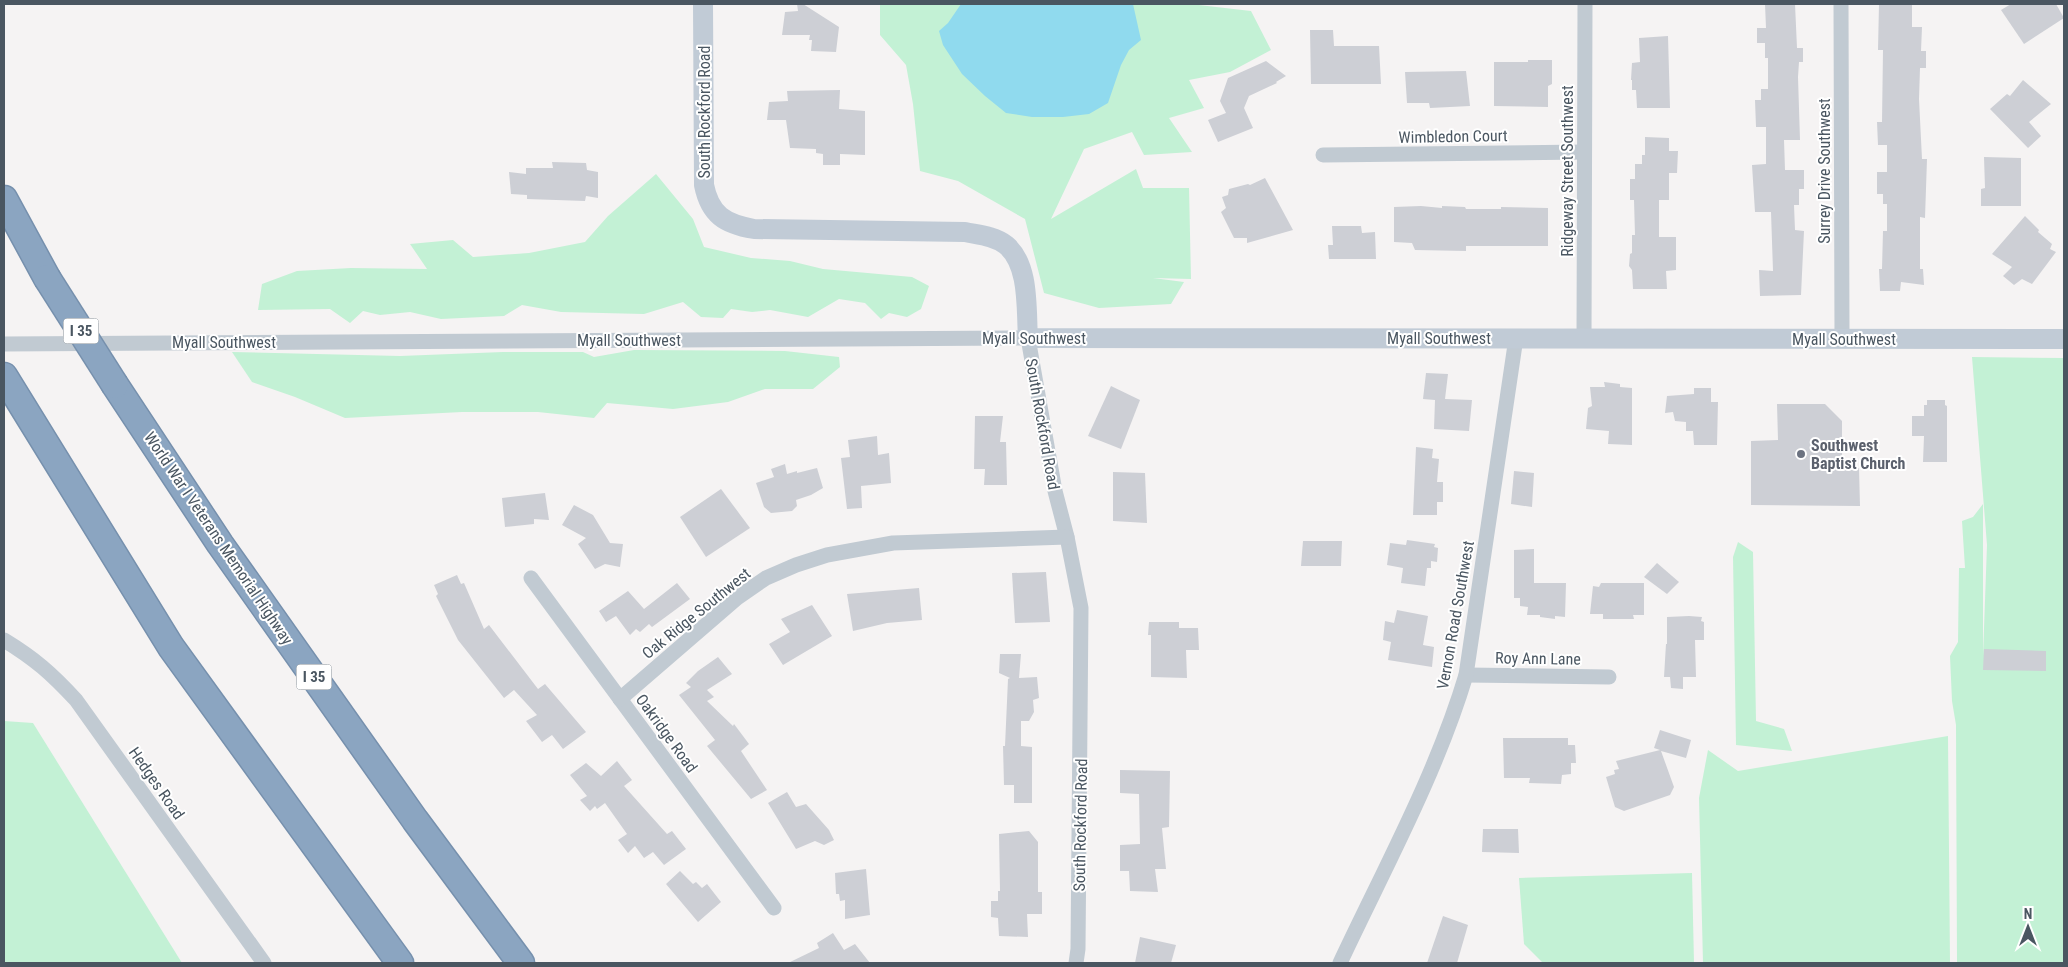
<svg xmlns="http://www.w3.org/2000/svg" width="2068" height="967" font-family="'Roboto Condensed',sans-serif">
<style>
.green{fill:#c3f1d5}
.water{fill:#90daee}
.building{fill:#cdcfd5}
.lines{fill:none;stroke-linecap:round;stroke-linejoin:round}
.highway-casing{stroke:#7690ad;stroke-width:29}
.street{stroke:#c1cad2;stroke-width:15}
.secondary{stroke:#c1cbd6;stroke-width:20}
.highway{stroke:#8ba5c1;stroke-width:26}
.highway-bridge-casing{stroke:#7690ad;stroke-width:29;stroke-linecap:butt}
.highway-bridge{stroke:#8ba5c1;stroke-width:26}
.worship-dot{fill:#6b7280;stroke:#fff;stroke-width:2}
.labels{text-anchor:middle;stroke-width:4;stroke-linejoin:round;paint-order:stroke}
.shield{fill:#fff;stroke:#808990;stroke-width:1}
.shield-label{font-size:15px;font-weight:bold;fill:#4a5661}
.street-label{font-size:16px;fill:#4a5661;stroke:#fff}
.worship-label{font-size:16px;font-weight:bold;fill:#5b616d;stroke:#fff;text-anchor:start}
</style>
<rect width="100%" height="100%" fill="#f5f3f3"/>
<g class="green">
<path d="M880 4H1190L1251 11 1271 50 1230 72 1189 80 1204 108 1169 118 1192 152 1144 155 1132 132 1084 149 1051 219 1136 169 1143 188H1189L1191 279 1153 278 1184 282 1171 304 1099 308 1044 293 1025 219 958 181 920 171 913 104 906 65 880 35Z"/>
<path d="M656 174 693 219 704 247 751 258 790 261 823 269 912 277 929 286 921 309 907 317 889 313 881 319 865 303 839 299 808 317 770 310 752 312 731 309 723 318 701 317 683 302 644 314 561 312 522 305 504 316 441 319 410 312 380 315 363 311 350 323 330 309 258 310 262 284 297 271 351 268 427 269 410 244 453 240 473 257 529 253 585 242 608 216Z"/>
<path d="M634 350 785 351 839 357 840 367 813 389H765L728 402 673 409 607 403 594 418 538 412H462L345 418 295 397 252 382 232 352 400 356 503 352H583L594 357Z"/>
<path d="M1972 357 2064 358V963H1957L1956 725 1952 701 1950 656 1958 642 1959 568H1965L1962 521 1973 517 1983 504V656L1987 545Z"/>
<path d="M1738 542 1753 552 1756 721 1784 729 1792 751 1736 745 1733 557Z"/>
<path d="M4 721 33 723 182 963H4Z"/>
<path d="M1948 736 1950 963H1703L1699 798 1708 750 1738 771Z"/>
<path d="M1692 873 1694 963H1543L1524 944 1519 878Z"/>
</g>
<path class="water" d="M961 4H1133L1141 40 1129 50 1121 65 1108 103 1089 114 1063 117H1032L1006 113 985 96 962 74 943 45 939 31 948 23Z"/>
<g class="building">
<path d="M797 4H803L839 27 836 52 811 51 812 40H809L810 35H782L785 12 798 11Z"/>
<path d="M1765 4H1795L1797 48H1803V62H1799L1798 77 1800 140H1784L1785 170H1804V189H1799V205H1794L1795 230 1804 231 1801 295 1760 296 1759 270 1773 271 1771 212H1755L1752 165 1766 164V127H1756L1755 100H1761V89H1768V58H1765V43H1757V28H1766Z"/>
<path d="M1879 4H1912V27H1922L1921 51H1926V68H1920L1919 99 1922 159H1927L1925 218 1920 217V269H1923L1924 285 1901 282 1900 291H1880L1879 269H1882L1883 231H1887V204H1883V194H1877V172H1887V145H1878L1877 122H1882L1883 50H1878Z"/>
<path d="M2011 4H2056L2064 18 2024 44 2001 10Z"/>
<path d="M1310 30H1333L1334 46H1379L1381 84H1311Z"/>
<path d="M1668 36 1670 108H1637L1636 90H1632V80H1631L1632 63 1640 62 1639 38Z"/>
<path d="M1528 60H1552V84L1548 86V107L1494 106V62H1528Z"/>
<path d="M1266 61 1286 76 1276 82 1277 83 1249 96 1244 108 1253 128 1218 142 1208 120 1226 113 1220 101 1228 78Z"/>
<path d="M1466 71 1470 106 1430 108 1429 103H1407L1405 72Z"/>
<path d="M2023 80 2051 104 2029 122 2041 136 2028 148 1990 109 2007 94 2010 96Z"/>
<path d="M840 90 839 109 865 111V155L840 154V165H823V154L816 153V149L790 148 786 120H767L769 102 788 101 787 91Z"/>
<path d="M1645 137 1669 138V151H1678L1677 173H1669V200H1659V237H1676V270L1666 271 1667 289H1633L1632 270 1629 266 1630 254 1632 253V235H1635L1634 200H1630V179H1635V164H1642V155H1645Z"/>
<path d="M1984 157 2021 158V206H1981V189L1985 188Z"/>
<path d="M552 162 586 163 587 170 598 172V198L586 196 585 201 527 199V195L511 194 509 172 526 174V168H553Z"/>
<path d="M1265 178 1293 230 1247 243V238H1234L1221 212 1226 208 1222 197 1228 195 1229 189 1248 184 1250 185Z"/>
<path d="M1421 206 1442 208V206L1465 207 1466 209H1501V207L1548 208V246H1466V251L1415 250 1412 243 1394 242V207Z"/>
<path d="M2025 216 2039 230 2038 232 2052 244 2050 249 2056 252 2032 284 2022 279 2014 285 2003 276 2012 267 1992 254Z"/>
<path d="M1332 226H1361L1362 233 1375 232 1376 259H1329L1328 245H1333Z"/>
<path d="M1426 373 1448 374 1445 399 1472 400 1469 431 1434 429 1435 400 1423 399Z"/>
<path d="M1604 382 1620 384V387L1632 388V445L1608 444 1609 431 1586 429 1588 408 1592 406 1590 387H1605Z"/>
<path d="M1111 386 1140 400 1121 449 1088 436Z"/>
<path d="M1694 388H1711V402H1718L1717 445H1694L1693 431H1686V422L1675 421 1673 412 1665 413 1667 396 1694 394Z"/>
<path d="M1927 400H1945V405L1947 406V462H1923L1924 436H1912V416H1924V405H1927Z"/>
<path d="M1777 404H1825L1842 421V467L1859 468 1860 506 1751 505V441L1778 440Z"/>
<path d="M975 416H1003L1000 442H1006L1007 485H984L985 469H974Z"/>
<path d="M877 436 878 455 889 453 891 483 861 486 862 508 847 509 841 458 850 457 848 440Z"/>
<path d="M1416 447 1433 449 1432 458 1439 459 1437 482H1443V502H1437V515H1413Z"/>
<path d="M785 464 787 474 797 471V473L817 468 823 488 811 495 796 500 797 506 792 511 771 513 764 507 756 483 774 477 771 469Z"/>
<path d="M1514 471 1534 473 1532 507 1511 504Z"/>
<path d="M1113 472 1145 473 1147 523 1113 521Z"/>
<path d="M721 489 750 528 706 557 680 517Z"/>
<path d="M545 493 549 520 534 519V524L505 527 502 498Z"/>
<path d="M574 505 593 515 610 543 623 544 620 567 605 564 595 569 578 544 586 538 562 525Z"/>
<path d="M1407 540 1435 544 1434 547 1438 548 1437 562 1431 561V568H1427L1425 586 1401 583 1403 568 1387 565 1390 543 1406 545Z"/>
<path d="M1303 541H1342L1341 566H1301Z"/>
<path d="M1534 549V583H1566L1565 617 1555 616V619L1540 617V615H1527L1528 607 1520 606V598H1514V550Z"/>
<path d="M1657 563 1679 582 1667 594 1644 577Z"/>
<path d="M1046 572 1050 622 1015 623 1012 573Z"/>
<path d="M457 575 461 584 464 583 484 629 489 625 538 689 545 684 586 732 563 749 552 735 542 742 526 721 537 715 514 690 504 698 458 640 436 596 438 594 434 585Z"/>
<path d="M677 583 690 599 652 627 649 624 640 632 636 629 630 635 616 616 606 622 599 611 628 591 644 609Z"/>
<path d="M1601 583H1644V615H1633L1634 619H1603V614H1590L1593 586 1599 587Z"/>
<path d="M919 588 922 620 887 623 853 631 847 594Z"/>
<path d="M812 605 832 636 783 665 769 644 790 632 781 619Z"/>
<path d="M1397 610 1428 616 1423 645 1434 647 1432 667 1388 660 1391 642 1383 640 1385 621 1394 623Z"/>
<path d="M1689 616 1702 617 1701 621 1704 622V640H1695L1696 677H1683V689L1671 688 1670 677H1664L1666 644H1667V617Z"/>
<path d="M1149 622H1179V628H1198L1199 650H1186L1187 678 1151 677V635H1148Z"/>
<path d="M1984 649 2046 651V671L1983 670Z"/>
<path d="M1000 654H1021L1019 678 1037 677 1039 698 1033 700 1034 712 1029 721H1021V746L1032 747V803H1014V785H1004L1003 746H1005L1008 679 1010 678 999 673Z"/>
<path d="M718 657 732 674 707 690 714 697 707 701 733 726 734 724 749 744 741 751 767 790 751 799 707 746 715 740 679 695 691 687 686 683 698 671Z"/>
<path d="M1660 730 1691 740 1686 758 1661 751 1674 787 1670 795 1624 811 1615 807 1606 777 1615 774 1614 770 1619 769 1616 761 1660 750 1654 748Z"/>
<path d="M1503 738H1568V745H1575L1576 763H1571V774L1562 775 1561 784 1529 783 1530 778H1504Z"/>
<path d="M617 761 632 780 624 786 667 834 672 831 686 849 664 865 653 852 644 858 635 846 628 853 618 840 627 834 605 803 597 809 595 806 590 811 580 800 587 796 570 775 586 763 601 776Z"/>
<path d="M1120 770 1170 771 1169 827 1162 828 1166 869H1155L1158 892 1130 891 1129 871H1120V845L1140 844 1139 794 1120 793Z"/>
<path d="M787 792 796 807 806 804 829 830 834 840 824 845 815 841 796 849 768 803Z"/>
<path d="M1483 829H1518L1519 853 1482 852Z"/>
<path d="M1029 831 1038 842V892H1042V914H1027L1028 937 999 936 998 918 991 917V901H998V891H1000L999 834Z"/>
<path d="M866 869 870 915 845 919V900L840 901 839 894H836L835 873Z"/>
<path d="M680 871 693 884 696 882 702 888 707 884 721 902 698 922 666 884Z"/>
<path d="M1443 916 1468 925 1457 963H1427Z"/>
<path d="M833 933 844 950 855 944 870 963H788L819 948 817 943Z"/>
<path d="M1140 937 1176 945 1171 963H1135Z"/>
</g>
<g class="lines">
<g class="highway-casing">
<g id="highway">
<path d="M4 199 47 278"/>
<path d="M4 376 171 647 400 963"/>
<path d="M115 385 220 544 415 820 521 963"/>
</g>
</g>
<g class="street">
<path d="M1841 4 1842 339"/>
<path d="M1323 155 1584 152"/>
<path d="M1584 338 1585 4"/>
<path d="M4 344 1028 338 1055 491 1067 537 1081 608 1078 949 1076 963"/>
<path d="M531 578 774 908"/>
<path d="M4 640C35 659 51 673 76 700L264 963"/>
<path d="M1466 675 1609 677"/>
<path d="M620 699 737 598 766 578 796 565 827 555 893 543 1067 537"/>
<path d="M1340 963C1384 869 1436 775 1466 675L1516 338"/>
</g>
<path class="secondary" d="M703 4 704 185C710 215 725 224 754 229L965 232C979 235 994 236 1006 245 1030 265 1026 310 1028 338L2064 339"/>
<use href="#highway" class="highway"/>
<g class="highway-bridge-casing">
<path id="highway-bridge" d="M47 278 115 385"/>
</g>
<use href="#highway-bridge" class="highway-bridge"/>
</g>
<circle class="worship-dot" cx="1801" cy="454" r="5"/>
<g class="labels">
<g class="shield">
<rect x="63.5" y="318.5" width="35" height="25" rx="4"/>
<rect x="296.5" y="664.5" width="35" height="25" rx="4"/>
</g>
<g class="shield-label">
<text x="81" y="336">I 35</text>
<text x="314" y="682">I 35</text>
</g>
<g class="street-label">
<text transform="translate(704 112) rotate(-90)" y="6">South Rockford Road</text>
<text transform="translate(1453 136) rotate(-1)" y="6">Wimbledon Court</text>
<text transform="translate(1567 171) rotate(-90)" y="6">Ridgeway Street Southwest</text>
<text transform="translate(1824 171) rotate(-90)" y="6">Surrey Drive Southwest</text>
<text x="1034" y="344">Myall Southwest</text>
<text x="1439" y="344">Myall Southwest</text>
<text x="1844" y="345">Myall Southwest</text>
<text x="629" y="346">Myall Southwest</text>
<text x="224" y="348">Myall Southwest</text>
<text transform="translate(1043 424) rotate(80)" y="6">South Rockford Road</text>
<text transform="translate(219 538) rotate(56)" y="6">World War I Veterans Memorial Highway</text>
<text transform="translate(696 613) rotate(-39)" y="6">Oak Ridge Southwest</text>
<text transform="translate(1455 615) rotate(-80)" y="6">Vernon Road Southwest</text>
<text transform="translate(1538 658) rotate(1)" y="6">Roy Ann Lane</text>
<text transform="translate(667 733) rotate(54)" y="6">Oakridge Road</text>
<text transform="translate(157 783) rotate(55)" y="6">Hedges Road</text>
<text transform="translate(1080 825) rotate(-89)" y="6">South Rockford Road</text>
</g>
<g class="worship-label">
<text x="1811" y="451">Southwest<tspan x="1811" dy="18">Baptist Church</tspan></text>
</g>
</g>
<rect width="2068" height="967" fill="none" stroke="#4a5661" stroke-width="10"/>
<g transform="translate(2028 927)" stroke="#ffffff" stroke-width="4" paint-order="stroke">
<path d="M0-4L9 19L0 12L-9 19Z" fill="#4a5661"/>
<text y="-8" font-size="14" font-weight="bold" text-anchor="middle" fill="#4a5661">N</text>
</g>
</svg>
